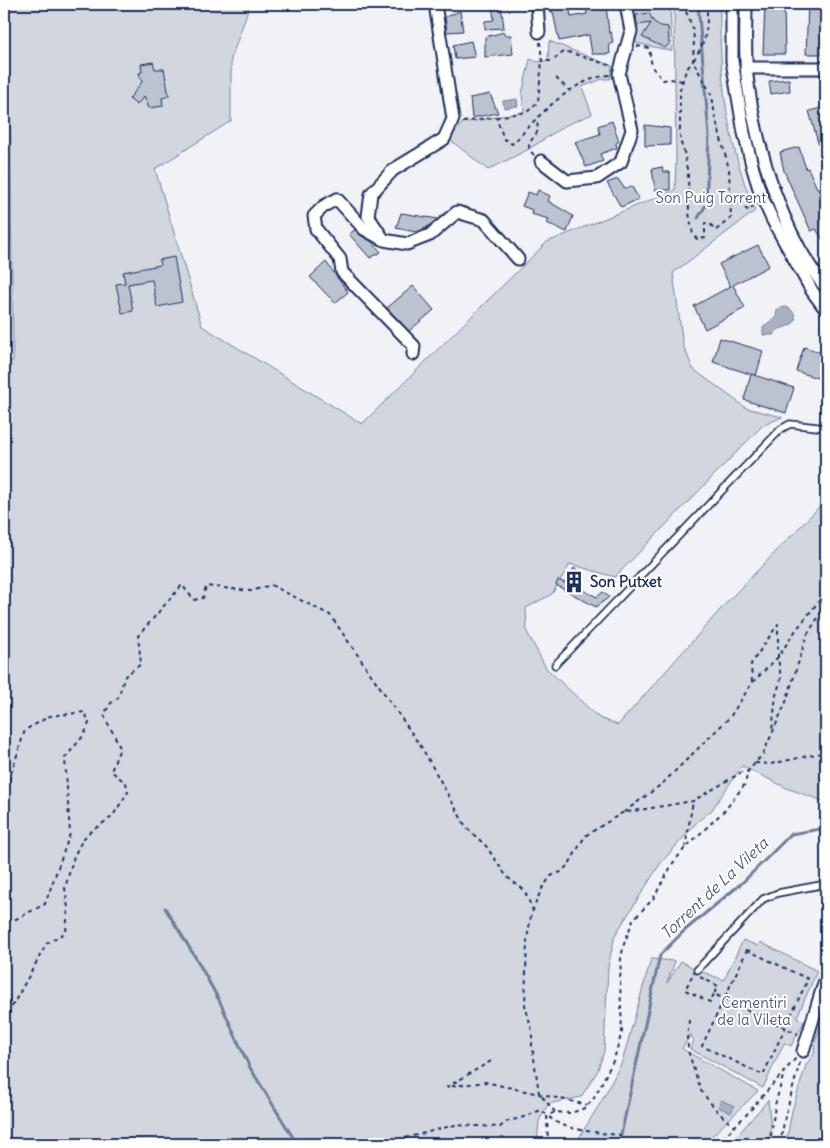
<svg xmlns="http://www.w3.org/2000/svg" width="830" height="1148" font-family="Delius,sans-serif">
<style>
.green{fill:#d2d6df;stroke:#76829e}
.water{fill:#a8b0c2;stroke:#707c9a}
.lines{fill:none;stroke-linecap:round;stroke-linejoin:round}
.stream{stroke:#707c9a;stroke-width:3}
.building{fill:#bcc2d0;stroke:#1b2f5e}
.lane-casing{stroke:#1b2f5e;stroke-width:9}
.street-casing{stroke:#1b2f5e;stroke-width:15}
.path{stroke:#1b2f5e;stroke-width:2;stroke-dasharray:4 4;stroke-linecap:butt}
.lane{stroke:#fff;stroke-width:5.5}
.street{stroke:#fff;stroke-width:11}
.labels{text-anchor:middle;stroke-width:4;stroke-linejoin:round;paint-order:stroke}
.park-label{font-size:15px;fill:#49597e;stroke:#fff}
.poi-label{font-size:15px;font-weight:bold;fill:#1b2f5e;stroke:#fff;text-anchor:start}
.water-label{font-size:16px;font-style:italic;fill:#4c5c81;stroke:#fff}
</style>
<rect width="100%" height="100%" fill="#f1f2f5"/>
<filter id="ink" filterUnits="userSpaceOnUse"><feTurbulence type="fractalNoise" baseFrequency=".02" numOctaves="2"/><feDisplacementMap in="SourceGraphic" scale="10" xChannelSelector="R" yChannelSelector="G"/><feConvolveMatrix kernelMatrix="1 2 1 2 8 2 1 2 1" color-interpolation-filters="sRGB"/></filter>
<g filter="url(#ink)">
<g class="green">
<path d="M4 4H250L231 59V121L155 169 202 326 362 424 547 242 675 190 676 158 674 4H720C719 61 724 120 742 175 745 187 751 199 755 211L673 273 683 345 693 369 746 408 782 417 762 426 615 577 570 564 552 594 526 608 527 632 546 668 599 718 618 725 728 601 826 500V802L789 789 742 766 711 811 698 821 660 864 615 935 608 967 604 1052 597 1072 581 1097 548 1104 539 1121 537 1144H4V361H13L10 103H4Z"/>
<path d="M630 4H670L672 51 636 43Z"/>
<rect x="737" y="4" width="4" height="52"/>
<path d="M549 41 612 66 610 79H602L582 87 592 114 564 126 529 149 488 170 449 139 462 123 524 112 522 94 530 59 538 62 548 60Z"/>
<path d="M737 66H742L750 127 756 148 815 279 826 296V302L779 225 759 173 748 133Z"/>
<path d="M743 940 758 946 760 942 817 971 797 1017 804 1022 791 1046 784 1043 763 1088 690 1049 694 1040 691 1037V1034L682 1049 758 1091 704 1144H575L601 1102 622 1062 651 959 675 961 667 983 681 961 697 970 724 980Z"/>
<path d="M826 1010V1144H786L792 1111 806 1065 814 1054 815 1041Z"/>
<path d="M768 1100 771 1127 768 1144H727L742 1130Z"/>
</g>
<g class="water">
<path d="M517 99 518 106 504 108 503 101Z"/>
<path d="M786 307C794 309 800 321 790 325 783 329 778 327 773 335H763V327L776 317 777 310 781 308Z"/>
<path d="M721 1100 734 1106 731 1113 718 1107Z"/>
</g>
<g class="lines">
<g class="stream">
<path d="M698 218 706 205 709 136 698 4"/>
<path d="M165 908 197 960 219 1000 249 1066 297 1144"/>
<path d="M619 1144 660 955 684 931 743 882 791 834 826 828"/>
</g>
</g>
<g class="building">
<path d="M492 4H501L504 28 485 29V21L494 20Z"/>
<path d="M549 4H569L571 17 587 14 586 7 606 5 609 33 611 32 613 43 609 44 610 54H592L589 35 559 41 553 12H551Z"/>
<path d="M765 4H784L785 54H763Z"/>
<path d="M808 4H822V38L826 37V54H806Z"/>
<path d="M460 11 463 31 447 32 445 17Z"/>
<path d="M649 13 653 21 660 26 668 27 669 44 665 48 642 37 651 23 637 25 636 15Z"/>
<path d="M504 32V35H511L513 54 485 57V37Z"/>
<path d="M471 41 475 57 455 59 453 45Z"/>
<path d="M153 62 155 69H164L169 96 162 98 163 106 149 108 144 96 137 105 129 99 142 82 139 73 142 72 141 64Z"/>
<path d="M789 79 790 91 771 94 769 81Z"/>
<path d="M490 94 498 113 472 118 470 98Z"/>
<path d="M826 107V145L819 146 809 111Z"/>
<path d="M612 121 619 141 616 143 617 148 600 154 603 161 586 167 575 142 600 134 598 126Z"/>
<path d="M645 125 670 128V145L645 146Z"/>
<path d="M799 147 806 169 808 168 817 188H819L826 205V245L816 229 811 231 784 171 780 152Z"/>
<path d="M662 167 663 172H670V190H655L652 169Z"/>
<path d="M618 179 624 188 632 187 639 199 621 207 607 183Z"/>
<path d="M538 190 550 196 548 201 573 216 567 232 547 223 549 219 531 214 532 210 522 206 528 192 536 195Z"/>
<path d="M401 213 432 218 437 219 426 228 416 232 396 228Z"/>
<path d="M355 230 360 235 372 242 381 252 370 258 349 234Z"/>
<path d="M758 245 769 266 733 285 745 308 705 329 694 306 731 286H730L719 264Z"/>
<path d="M174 257 182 302 157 307 152 280 128 284 133 311 122 313 116 284 125 283 123 272 160 265 159 260Z"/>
<path d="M326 262 348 292 335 303 310 277Z"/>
<path d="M413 286 434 310 409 331 387 308Z"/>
<path d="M720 338 763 351 756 376 713 362Z"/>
<path d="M804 347 826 354V381L796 371Z"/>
<path d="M751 374 794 388 786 413 744 400Z"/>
<path d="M574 568 585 575 578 588 597 597 603 592 609 597 596 607 556 585 558 580 565 583Z"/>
</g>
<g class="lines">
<g class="lane-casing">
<g id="lane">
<path d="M555 665 781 429 790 424 826 428"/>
<path d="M697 970 763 899 778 893 826 884"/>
</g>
</g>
<g class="street-casing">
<g id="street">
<path d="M435 4 453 119 444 139 393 170 371 194 368 216 384 240 407 244 430 235 457 212 484 220 518 259"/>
<path d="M537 4 539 32"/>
<path d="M732 4V61L744 133 753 169 761 195 772 219 812 291 826 310"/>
<path d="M746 4C746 30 744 57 748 84 757 150 783 236 826 288"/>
<path d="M746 68H826"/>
<path d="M541 161 567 181 597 178 621 162 632 130 619 74 631 31 626 4"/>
<path d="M380 238 364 229 337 199 324 206 314 216 316 229 340 259 342 272 414 346 413 354"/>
<path d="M803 1051 826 977"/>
</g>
</g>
<g class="path">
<path d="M683 4 693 29 694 40 693 61 686 70 680 90V140L684 152 688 175 689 213 693 235 697 239 705 238V223L710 224 716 230 731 218 729 169 715 116 712 96 693 61C708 39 707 29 707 4"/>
<path d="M540 42 542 61H552L565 51 612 66"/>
<path d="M637 46 649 48 652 67 663 80 670 79 683 81"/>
<path d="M556 78 570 91"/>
<path d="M496 117 527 112 538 102 542 61"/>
<path d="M463 122 496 117 504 139 512 144C520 137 526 129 534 121 554 101 580 78 610 75"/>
<path d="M534 155C521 142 537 140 538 128 538 127 536 120 536 119"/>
<path d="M731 203 742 204 745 208 749 211 753 206"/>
<path d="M752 682 751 664 778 624V657L781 679 776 695 772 731"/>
<path d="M755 763 771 764 826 752"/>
<path d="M4 796 25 730 50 716 85 712 89 723 84 735 65 758 70 834 45 904 16 919 4 922"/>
<path d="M624 812 662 784 730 717 752 683 778 657 796 630 826 592"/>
<path d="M685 848 693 801"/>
<path d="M747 950 808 979 763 1075 702 1046Z"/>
<path d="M692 976 685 990 710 1002 714 994"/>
<path d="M700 977 718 986 714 994 798 1034"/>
<path d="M689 1020 687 1039 689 1054 701 1091 717 1111 734 1127"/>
<path d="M4 1021 47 943 66 932 68 908 65 888 74 856 83 839 90 832 112 817 128 792 126 783 111 771 120 748C115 734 109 728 104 714L111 703 118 698 125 676 141 664 138 636 182 585 194 600 203 598 206 586 251 591 271 585 330 615 422 748 466 827 486 846 507 877 524 890 533 910"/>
<path d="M491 1061 447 1087 485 1082 588 1105"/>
<path d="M555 1112 539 1093 532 1045V1031L525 1005 527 940 531 915 541 890 551 876 561 872 569 864 585 836 622 813 693 801 742 772 748 771"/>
<path d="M382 1144 455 1125 500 1127 508 1121 521 1118 541 1110C546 1114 551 1119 556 1122 569 1130 606 1134 621 1135"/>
<path d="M548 1144 547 1116 555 1112 571 1113 585 1108 594 1098 614 1059 622 1032 620 981 621 958 624 944 633 920 653 899 673 863 685 848 726 809 745 784 748 771 763 754 786 702 807 635 826 605"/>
<path d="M717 1144 746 1115 796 1058"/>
<path d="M770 1144 775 1105 784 1073"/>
<path d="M780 1144 785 1117 800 1062"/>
</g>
<use href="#lane" class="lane"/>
<use href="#street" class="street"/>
</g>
</g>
<defs>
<g id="building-bare" transform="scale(1.725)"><path d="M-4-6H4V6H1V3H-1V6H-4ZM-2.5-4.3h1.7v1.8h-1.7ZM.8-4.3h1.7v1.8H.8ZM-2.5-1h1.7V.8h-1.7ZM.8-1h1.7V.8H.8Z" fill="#1b2f5e" stroke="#fff" stroke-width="2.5" paint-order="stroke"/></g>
</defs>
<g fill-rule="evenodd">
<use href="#building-bare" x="574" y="582"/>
</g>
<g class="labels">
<g class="park-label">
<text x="711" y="203">Son Puig Torrent</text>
<text x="754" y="1008">Cementiri<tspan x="754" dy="17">de la Vileta</tspan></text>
</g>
<g class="poi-label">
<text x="590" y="587">Son Putxet</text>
</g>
<g class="water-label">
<text transform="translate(714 888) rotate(-43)" y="6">Torrent de La Vileta</text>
</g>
</g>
<rect width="830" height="1148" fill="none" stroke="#fff" stroke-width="20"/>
<rect x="10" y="10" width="810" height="1128" fill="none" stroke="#1b2f5e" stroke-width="2" filter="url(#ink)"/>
</svg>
